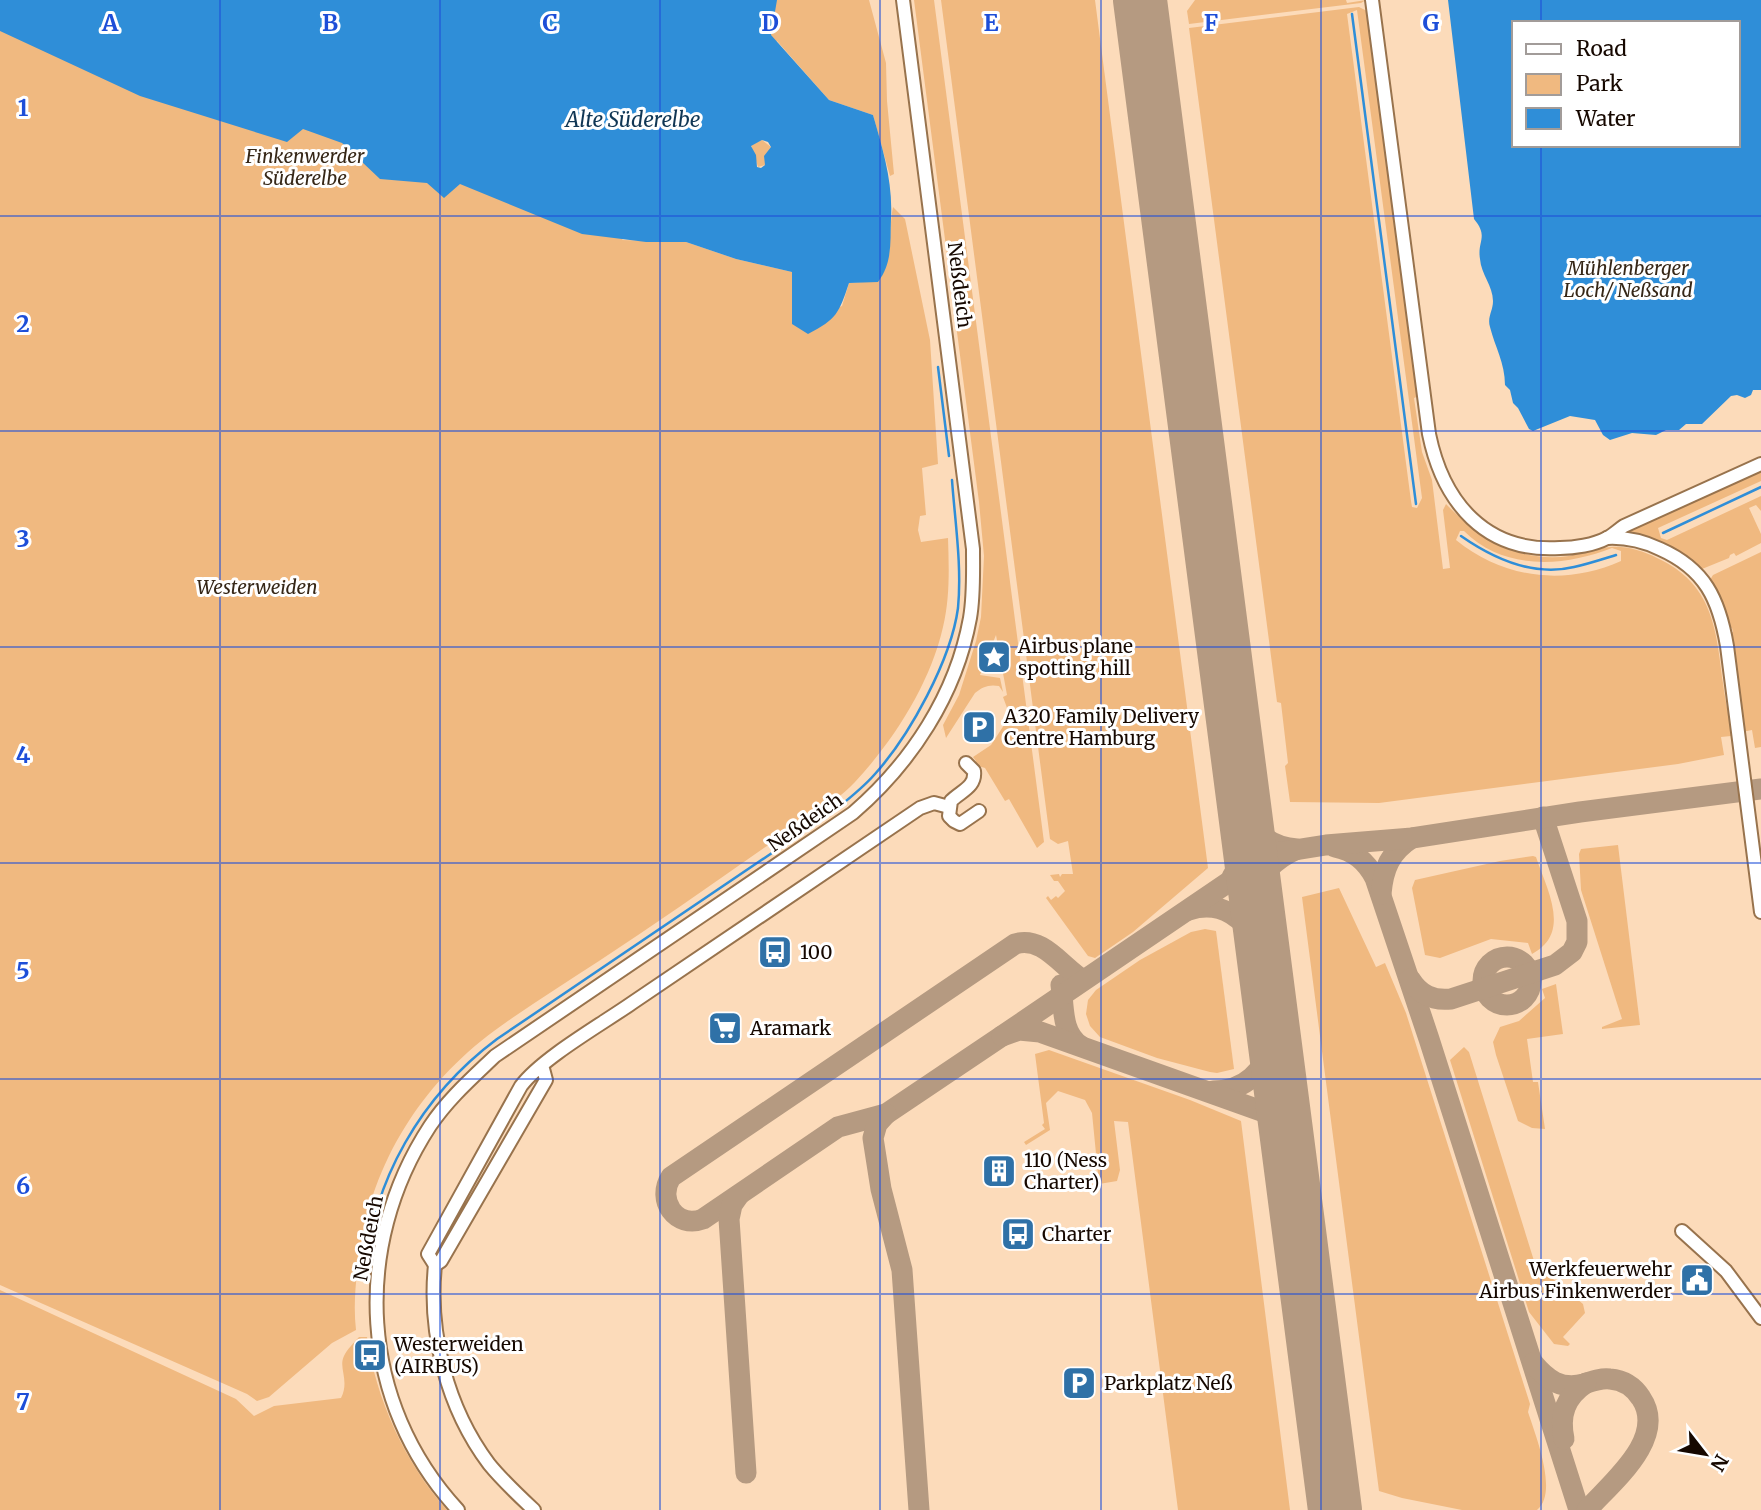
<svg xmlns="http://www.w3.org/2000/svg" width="1761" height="1510" font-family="Merriweather,serif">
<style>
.green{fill:#f0b980;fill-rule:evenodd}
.water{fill:#2f8ed8;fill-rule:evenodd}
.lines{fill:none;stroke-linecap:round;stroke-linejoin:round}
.stream{stroke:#2f8ed8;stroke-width:2.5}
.taxiway{stroke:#b59a81;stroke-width:21}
.runway{stroke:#b59a81;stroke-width:54}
.minor-casing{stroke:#98734d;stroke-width:16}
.minor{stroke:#fff;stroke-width:12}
.grid{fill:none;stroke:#1d4ed8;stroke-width:2;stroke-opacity:0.55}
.labels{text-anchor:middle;stroke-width:6;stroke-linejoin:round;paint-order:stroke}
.park-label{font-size:19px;font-style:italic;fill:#362717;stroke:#fff}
.street-label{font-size:19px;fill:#160800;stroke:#fff}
.poi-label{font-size:19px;fill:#160800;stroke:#fff;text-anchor:start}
.water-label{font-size:21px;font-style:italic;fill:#103654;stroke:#fff}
.grid-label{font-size:23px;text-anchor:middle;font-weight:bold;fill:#1d4ed8;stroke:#fff;stroke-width:6;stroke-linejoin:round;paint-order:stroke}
</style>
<rect width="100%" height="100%" fill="#fcdbba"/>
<g class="green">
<path d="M0 0H869L886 63 887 101 894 174 890 176 873 115 829 100 777 41 622 240 686 242 736 259 792 272V324L842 306 849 283 878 281C894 261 888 230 893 207L905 219 930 340 938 464 922 468 926 515 920 516 918 530 921 542 948 538C949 568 950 598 943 627 930 684 894 740 855 782 829 809 792 829 761 850 707 888 654 925 599 961 564 984 528 1006 494 1031 422 1084 372 1163 360 1251 356 1277 353 1304 356 1330L332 1343 269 1397 257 1401 247 1394 0 1285Z"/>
<path d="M914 0H934L1044 842 1037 848 1009 799 1005 801 985 768 975 765 976 761 973 757 991 745 1010 716 1003 697 1007 695 996 635 980 675 1000 678 1003 692 999 686C989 684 982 687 975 693L946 738 943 725 959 695 976 641 981 617 984 556 979 502Z"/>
<path d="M941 0H1095L1208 868 1133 932 1095 958 1088 956 1046 898 1048 896 1051 900 1056 896 1058 898 1065 891 1058 881H1054L1050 875 1059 874 1060 877 1062 874H1073L1068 841 1058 844 1050 839Z"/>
<path d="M1195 0H1346L1347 3 1366 0 1361 3 1189 24 1187 11Z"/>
<path d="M1359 7 1369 12 1419 396 1414 398 1422 452 1432 480 1443 569 1450 568 1443 510 1446 504C1479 538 1519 563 1569 556 1583 553 1597 548 1611 547 1627 546 1643 551 1657 558 1713 584 1716 628 1723 683 1725 701 1730 718 1731 736L1721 737 1724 755 1678 764 1379 803 1290 802 1285 766 1288 763 1281 703 1277 702 1189 28ZM1357 10 1422 498 1417 508 1412 507 1411 501 1347 14ZM1460 531H1464C1504 571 1564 567 1612 548L1621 551V561C1565 586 1504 579 1456 540Z"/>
<path d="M762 140 771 147 765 165 758 167 751 145Z"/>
<path d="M1761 468V481L1658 528 1661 538 1667 540 1761 496V511L1756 505 1749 508 1761 534V543L1736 556 1734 553 1730 555 1729 558 1702 569 1677 551 1621 532Z"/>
<path d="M1761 552V747L1755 748 1752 730 1742 732 1729 632H1733L1732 628 1729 627 1710 580 1713 575Z"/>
<path d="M1618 845 1640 1025 1602 1029V1027L1622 1019 1581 890 1579 854 1581 849Z"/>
<path d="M1533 856 1536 857C1547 890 1572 933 1532 954L1528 943 1491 939 1440 958 1425 955 1412 888 1415 880 1500 861Z"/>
<path d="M1339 888 1376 967 1385 963 1406 1013 1530 1404 1528 1412C1535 1434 1559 1493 1537 1510H1462L1402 1498 1379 1491 1302 897Z"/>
<path d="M1205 929 1216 931 1234 1069 1217 1073 1210 1072 1157 1058 1100 1037 1090 1026 1086 1014 1088 1000 1096 990 1140 960 1191 932Z"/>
<path d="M1556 984 1563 1034 1527 1039 1533 1082H1538L1545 1129 1532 1128 1518 1121 1496 1055 1493 1042 1500 1027 1519 1021 1545 998 1542 989Z"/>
<path d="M1464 1047 1469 1052 1535 1264 1583 1304 1585 1313 1563 1337 1570 1344 1568 1346 1554 1344 1529 1312 1450 1060Z"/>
<path d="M1049 1050 1190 1100 1241 1121 1290 1510H1178L1128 1122 1114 1121 1120 1170 1117 1181 1099 1184 1092 1113 1085 1100 1058 1091 1046 1103 1050 1130 1026 1145 1024 1142 1045 1129 1042 1125 1044 1123 1035 1054Z"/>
<path d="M0 1290 236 1399 254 1416 274 1406 341 1398C350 1380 338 1368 344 1356 347 1349 354 1343 359 1337H367C376 1399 405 1463 447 1510H0Z"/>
</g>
<g class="water">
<path d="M0 0H777L771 35 829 100 873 115C883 150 893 182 891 218 890 241 893 262 878 282L849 283C839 313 837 319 808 334L792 324V272L736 259 686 242H646L582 234 460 184 444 198 427 183 380 179 342 143 303 129 287 142 140 96 0 31ZM762 140 768 142 771 147 764 156 765 165 761 168 757 167 756 155 751 146Z"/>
<path d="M1448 0H1761V390H1753L1751 395 1745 398 1737 395 1731 396 1702 424H1686L1679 430H1666L1656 435 1632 433 1610 440 1603 435 1595 420 1570 416 1533 431 1529 429 1518 408 1513 403 1510 390 1505 385C1505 363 1495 347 1490 327 1487 317 1493 311 1493 301 1493 286 1481 274 1480 259 1477 241 1489 237 1474 219ZM1514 23H1738V145H1514Z"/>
</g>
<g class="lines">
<g class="stream">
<path d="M1352 14 1416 504"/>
<path d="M938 367 949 456"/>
<path d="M1663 533 1761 487"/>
<path d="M1461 536C1494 559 1533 577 1574 567 1588 564 1603 559 1616 555"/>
<path d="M365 1275C371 1181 422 1095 497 1039L831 813C846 801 862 789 875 774 910 735 951 660 958 608 962 566 955 522 952 480"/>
</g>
<g class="taxiway">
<path d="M1144 32 1146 19 1153 0"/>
<path d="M1245 809C1252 834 1273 847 1297 849 1274 859 1259 874 1256 900"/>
<path d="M1335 847C1354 851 1366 861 1375 878L1429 1039 1579 1510"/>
<path d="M1232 877 1245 855 1248 838"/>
<path d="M1381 894C1383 869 1390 852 1412 838"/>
<path d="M1189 910C1223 899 1244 920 1262 945"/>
<circle cx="1507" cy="981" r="24"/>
<path d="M1410 979C1420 995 1433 1001 1451 999L1555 965 1572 952 1577 942V921L1543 817"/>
<path d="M1061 985C1064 1006 1061 1034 1081 1046"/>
<path d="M1002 1036 886 1114 838 1127 703 1219C676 1229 656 1200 671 1177L1015 944C1042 935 1062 967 1083 980"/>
<path d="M1213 1091C1247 1091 1262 1071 1275 1042"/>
<path d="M886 1114 877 1124 873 1138 881 1189 902 1270 919 1510"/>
<path d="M1287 1139 1280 1125 1267 1113 1040 1032 1019 1030 1002 1036 1270 854 1326 845 1412 838 1580 812 1761 789"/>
<path d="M739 1195 732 1205 729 1219 746 1473"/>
<path d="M1533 1363C1547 1380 1561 1390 1584 1384 1593 1381 1600 1378 1610 1379 1623 1380 1634 1387 1641 1398 1668 1438 1611 1483 1587 1510"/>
<path d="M1564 1439C1559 1415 1565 1397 1586 1383"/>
<path d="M1333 1493 1338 1504 1350 1510"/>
</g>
<path class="runway" d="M1140 0 1335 1510"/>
<g class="minor-casing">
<g id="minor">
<path d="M1372 0 1429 434C1443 502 1485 553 1560 548 1574 548 1594 545 1607 538 1613 535 1618 530 1624 526L1761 464"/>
<path d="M1607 538C1626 537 1643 541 1660 549 1705 569 1719 599 1727 646L1761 912"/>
<path d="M966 763 974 771C976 787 961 791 951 801L949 816 954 821 960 824 979 811"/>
<path d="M542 1065 546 1080 441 1261 435 1265 428 1254 521 1086C542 1058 602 1024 632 1003 728 938 824 873 920 808L934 803 949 807"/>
<path d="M1682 1231 1726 1271 1761 1318"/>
<path d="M435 1265C428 1333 447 1408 489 1464 502 1480 519 1496 534 1510"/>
<path d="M458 1510C359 1403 351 1247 430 1126 448 1099 472 1078 495 1056L853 813C911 763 956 695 970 618 974 595 973 572 973 549L903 0"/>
</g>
</g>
<use href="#minor" class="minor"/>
</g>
<path class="grid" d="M220 0V1510M440 0V1510M660 0V1510M880 0V1510M1101 0V1510M1321 0V1510M1541 0V23M1541 145V1510M0 216H1761M0 431H1761M0 647H1761M0 863H1761M0 1079H1761M0 1294H1761"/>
<defs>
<g id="sight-square" transform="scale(1.75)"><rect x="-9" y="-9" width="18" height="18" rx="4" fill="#2f71a7" stroke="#fff"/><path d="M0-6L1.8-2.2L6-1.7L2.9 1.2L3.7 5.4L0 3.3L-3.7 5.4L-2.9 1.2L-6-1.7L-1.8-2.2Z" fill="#fff"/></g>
<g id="parking-square" transform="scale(1.75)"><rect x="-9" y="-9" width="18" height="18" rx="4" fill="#2f71a7" stroke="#fff"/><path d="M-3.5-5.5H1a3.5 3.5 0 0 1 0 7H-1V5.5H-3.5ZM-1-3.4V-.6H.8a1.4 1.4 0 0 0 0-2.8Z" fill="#fff"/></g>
<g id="bus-square" transform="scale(1.75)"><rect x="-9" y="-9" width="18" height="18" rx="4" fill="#2f71a7" stroke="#fff"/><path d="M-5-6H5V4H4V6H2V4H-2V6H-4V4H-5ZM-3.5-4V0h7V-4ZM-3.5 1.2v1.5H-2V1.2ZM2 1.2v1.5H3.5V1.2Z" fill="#fff"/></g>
<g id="supermarket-square" transform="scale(1.75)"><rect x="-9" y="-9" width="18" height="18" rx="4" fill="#2f71a7" stroke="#fff"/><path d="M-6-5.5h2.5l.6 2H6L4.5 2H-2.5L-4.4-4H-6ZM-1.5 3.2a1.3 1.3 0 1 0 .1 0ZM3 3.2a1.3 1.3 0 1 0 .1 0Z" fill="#fff"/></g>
<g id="building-square" transform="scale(1.75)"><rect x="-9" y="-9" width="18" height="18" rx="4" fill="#2f71a7" stroke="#fff"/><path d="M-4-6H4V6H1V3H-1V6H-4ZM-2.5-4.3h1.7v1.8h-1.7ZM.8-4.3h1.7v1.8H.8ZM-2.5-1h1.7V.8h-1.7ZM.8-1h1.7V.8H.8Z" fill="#fff"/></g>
<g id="civic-square" transform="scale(1.75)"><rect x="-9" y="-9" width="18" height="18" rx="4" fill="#2f71a7" stroke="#fff"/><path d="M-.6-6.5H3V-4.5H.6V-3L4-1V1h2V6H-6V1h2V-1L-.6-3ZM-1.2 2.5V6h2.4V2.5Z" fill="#fff"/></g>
</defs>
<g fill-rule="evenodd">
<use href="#sight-square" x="994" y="657"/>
<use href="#parking-square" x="979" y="727"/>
<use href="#bus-square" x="775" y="952"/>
<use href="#supermarket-square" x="725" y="1028"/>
<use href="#building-square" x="999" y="1171"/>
<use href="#bus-square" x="1018" y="1234"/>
<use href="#civic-square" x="1697" y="1280"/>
<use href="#bus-square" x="370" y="1355"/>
<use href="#parking-square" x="1079" y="1383"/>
</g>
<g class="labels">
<g class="park-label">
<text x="305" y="163">Finkenwerder<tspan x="305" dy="22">Süderelbe</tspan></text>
<text x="1628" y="275">Mühlenberger<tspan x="1628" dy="22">Loch/ Neßsand</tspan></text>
<text x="257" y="594">Westerweiden</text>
</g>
<g class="street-label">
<text transform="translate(960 285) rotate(83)" y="7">Neßdeich</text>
<text transform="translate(805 822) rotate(-35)" y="7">Neßdeich</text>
<text transform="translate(368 1238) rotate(-79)" y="7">Neßdeich</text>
</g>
<g class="poi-label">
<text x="1018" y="653">Airbus plane<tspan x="1018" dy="22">spotting hill</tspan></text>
<text x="1004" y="723">A320 Family Delivery<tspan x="1004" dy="22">Centre Hamburg</tspan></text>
<text x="800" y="959">100</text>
<text x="750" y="1035">Aramark</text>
<text x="1024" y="1167">110 (Ness<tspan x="1024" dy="22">Charter)</tspan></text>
<text x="1042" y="1241">Charter</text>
<text x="1672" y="1276" text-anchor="end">Werkfeuerwehr<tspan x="1672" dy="22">Airbus Finkenwerder</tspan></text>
<text x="394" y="1351">Westerweiden<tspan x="394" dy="22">(AIRBUS)</tspan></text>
<text x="1104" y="1390">Parkplatz Neß</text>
</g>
<g class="water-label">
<text x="633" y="127">Alte Süderelbe</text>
</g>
</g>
<g class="grid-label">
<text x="110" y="31">A</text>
<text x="330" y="31">B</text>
<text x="550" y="31">C</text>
<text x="770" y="31">D</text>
<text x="991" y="31">E</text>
<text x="1211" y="31">F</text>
<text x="1431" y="31">G</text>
<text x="23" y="116">1</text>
<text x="23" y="332">2</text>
<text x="23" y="547">3</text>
<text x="23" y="763">4</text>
<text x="23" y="979">5</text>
<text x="23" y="1194">6</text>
<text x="23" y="1410">7</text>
</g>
<rect x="1512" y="21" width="228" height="126" fill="#ffffff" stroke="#a29c99" stroke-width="2"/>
<rect x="1526" y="44" width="35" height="10" fill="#ffffff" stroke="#a29c99" stroke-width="2"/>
<text x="1576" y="56" font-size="21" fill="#160800">Road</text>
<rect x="1526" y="74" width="35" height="21" fill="#f0b980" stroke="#a29c99" stroke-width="2"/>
<text x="1576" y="91" font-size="21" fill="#160800">Park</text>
<rect x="1526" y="108" width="35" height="21" fill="#2f8ed8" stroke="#a29c99" stroke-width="2"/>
<text x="1576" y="126" font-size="21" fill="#160800">Water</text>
<g transform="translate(1705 1454) rotate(121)" stroke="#ffffff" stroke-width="5" paint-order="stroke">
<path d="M0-5L12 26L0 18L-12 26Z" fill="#160800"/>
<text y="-10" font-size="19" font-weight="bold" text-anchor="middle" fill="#160800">N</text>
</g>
</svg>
